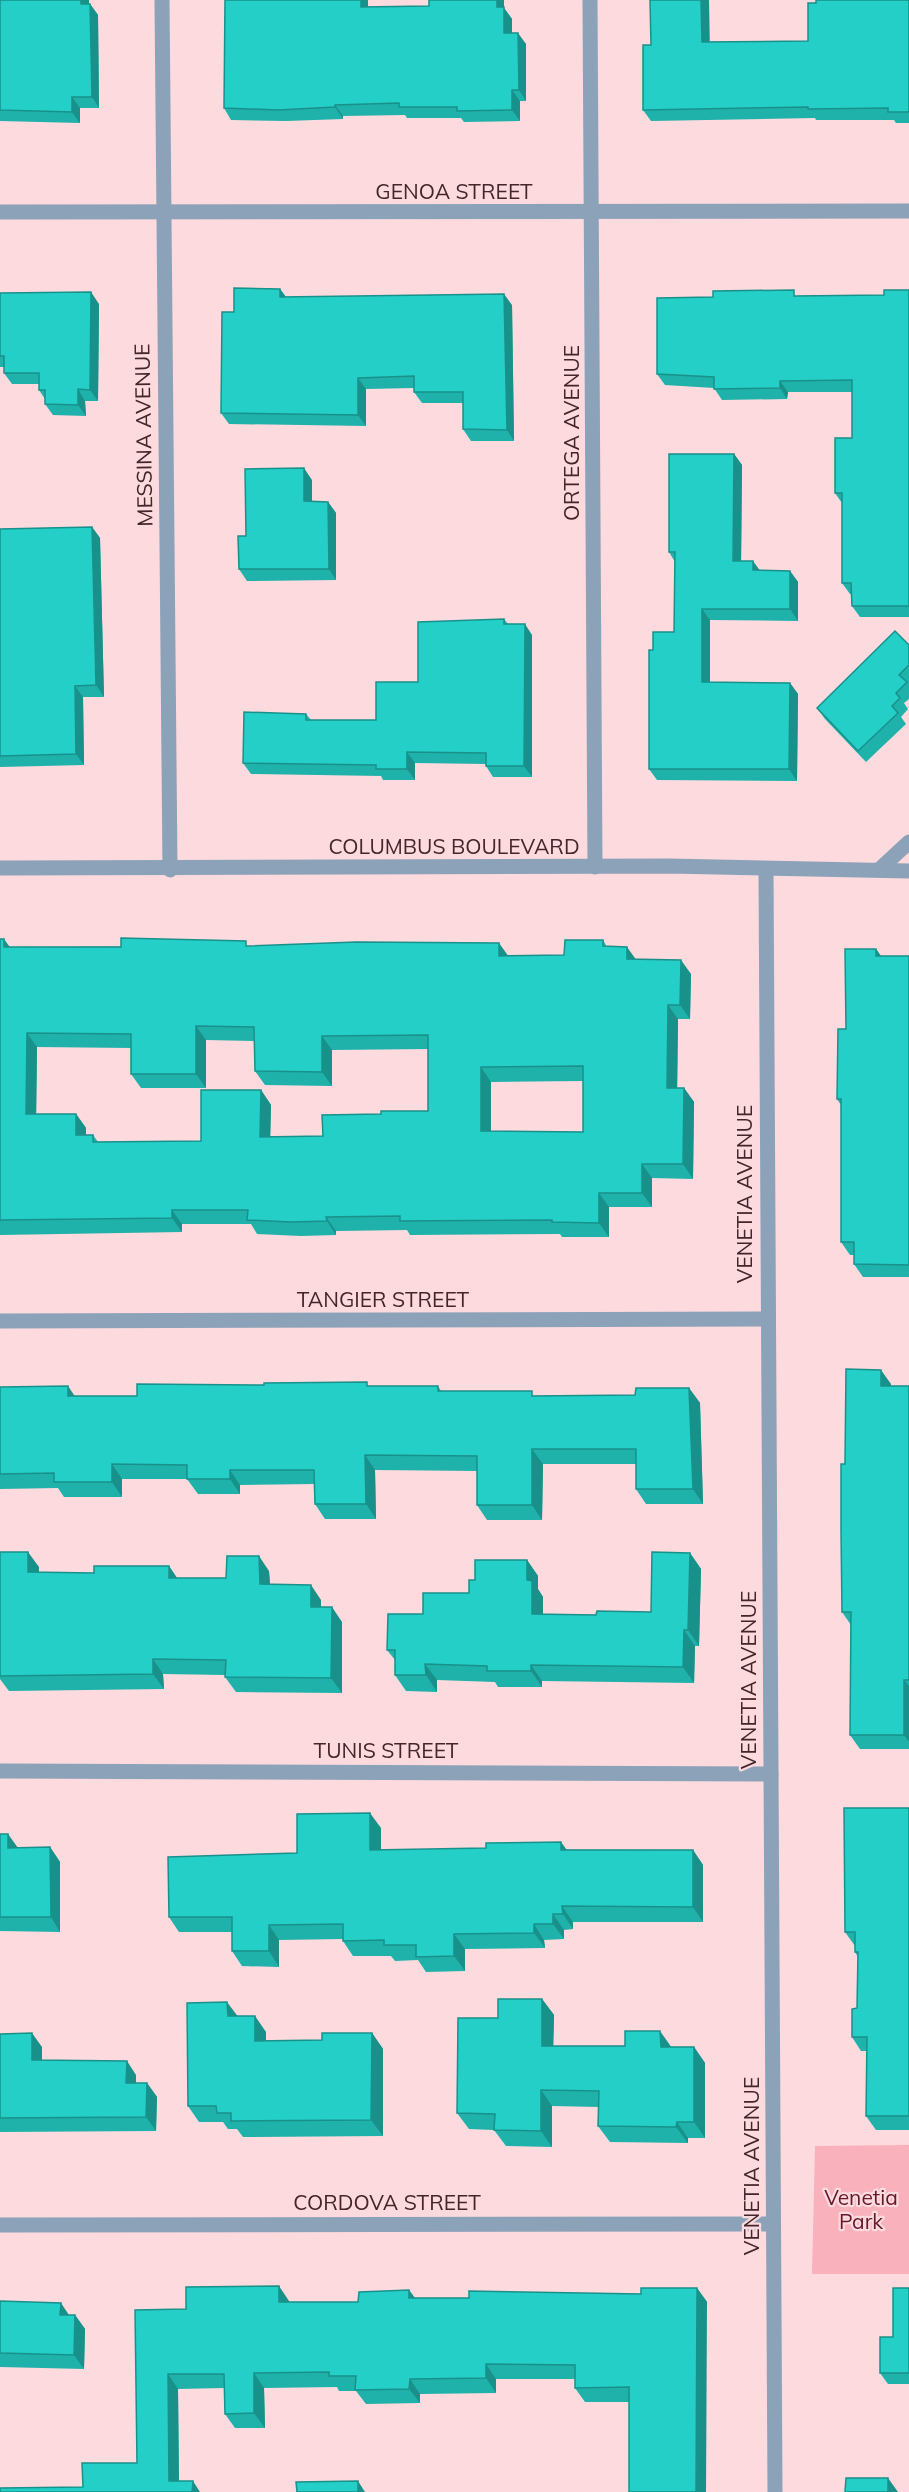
<svg xmlns="http://www.w3.org/2000/svg" width="909" height="2492" font-family="Mulish,sans-serif">
<style>
.green{fill:#f9b1bb}
.lines{fill:none;stroke-linecap:round;stroke-linejoin:round}
.minor{stroke:#8ca2b9;stroke-width:15}
.wall{fill:#1fb2ab;fill-rule:evenodd}
.shaded-wall{fill:#19918b}
.building{fill:#24cfc7;stroke:#19918b;stroke-width:1.5;fill-rule:evenodd}
.labels{text-anchor:middle;stroke-width:4.5;stroke-linejoin:round;paint-order:stroke}
.street-label{font-size:21px;fill:#43252a;stroke:#fcdade}
.park-label{font-size:21px;fill:#68172c;stroke:#fcdade}
</style>
<rect width="100%" height="100%" fill="#fcdade"/>
<path class="green" d="M909 2145V2274H812L815 2146Z"/>
<g class="lines">
<g class="minor">
<path d="M162 0 170 870"/>
<path d="M590 0 595 867"/>
<path d="M0 212 909 211"/>
<path d="M0 868 669 866 909 871"/>
<path d="M881 868 909 842"/>
<path d="M766 869 775 2492"/>
<path d="M0 1321 766 1319"/>
<path d="M0 1771 771 1774"/>
<path d="M0 2225 773 2224"/>
</g>
</g>
<g class="wall">
<path d="M0 0 90 4 98 15 99 108H80V123L0 121Z"/>
<path d="M368 0V7L504 8 512 19V33L526 44V101H520V121L464 122 461 118H407L405 115 343 116V119L286 121 231 120 224 108Z"/>
<path d="M709 0V42L808 41 909 0V123H896L894 120H816L815 118 651 121 643 110 651 45Z"/>
<path d="M280 289 286 297 512 305 514 441H471L463 429V403H422L414 392V388L366 389V426L229 424 221 413 234 312Z"/>
<path d="M909 290V617H860L852 606V594H850L842 583V503L835 493 852 438V392H788L787 399 722 400 714 388 665 385 657 374 797 296 884 295Z"/>
<path d="M0 293 99 304 98 401H85L86 416 53 415 45 404V399L39 390V384H12L4 373V367H0Z"/>
<path d="M734 454 742 465 741 561 760 570 790 571 798 582V621L710 620V682L790 683 798 694 797 781 657 780 649 769 653 650 674 632 675 562 669 552Z"/>
<path d="M312 480V502H328L336 513V580L247 581 239 569 246 536Z"/>
<path d="M92 527 100 538 104 697H83L84 765 0 767V529Z"/>
<path d="M504 619 508 624 532 635V777H493L486 766V764L415 763V780H383L381 776 251 774 243 763 306 714 311 720H376L418 682Z"/>
<path d="M909 645V699L904 703 908 709 901 717 906 724 866 762 825 719 817 708Z"/>
<path d="M0 939 10 947 250 946 508 956 564 955 603 940 607 947 636 959 691 974 690 1019H678L677 1088H684L694 1102 693 1179 652 1178V1207H609V1237H562L560 1234 410 1235 407 1230 336 1231V1235L301 1236 257 1234 251 1224H182V1232L0 1235ZM206 1040 254 1041 255 1071 265 1085 332 1086V1050L428 1049V1111L381 1114 323 1136H270L271 1105 261 1090 201 1141 98 1142 93 1135H86V1128L76 1114H36L37 1047 131 1048V1074L141 1088H206ZM583 1081V1132L491 1131V1082Z"/>
<path d="M876 949 881 956H909V1277H863L854 1264V1255H850L841 1242V1105L837 1099 846 1029Z"/>
<path d="M891 1384V1386H909V1749H860L850 1735 851 1625 842 1612 845 1464Z"/>
<path d="M370 1386H438L441 1391 535 1396 635 1395 689 1388 700 1403 703 1504H646L636 1489V1464H543L542 1520H487L477 1505V1471L375 1470 376 1519H325L315 1504V1484L240 1485V1494H198L187 1479H122V1497H64L58 1488 0 1489V1497V1387L75 1396H137Z"/>
<path d="M0 1552 39 1567V1572L94 1573 169 1566 177 1578H226L269 1571 270 1584 321 1600V1607L342 1622V1693L236 1692 225 1677V1675L163 1674 164 1689 9 1691 0 1679Z"/>
<path d="M690 1553 701 1569 699 1646H695L694 1683 542 1681V1687H498L495 1682 437 1680V1692L406 1691 395 1675V1660L387 1650 423 1614 469 1593 475 1580 527 1560 538 1576V1589L543 1597V1615H596L651 1612Z"/>
<path d="M909 1808V2130H876L866 2116 867 2051H861L852 2037 857 2008 858 1957 855 1952V1946L845 1932Z"/>
<path d="M381 1828V1849L693 1850 703 1865V1922H573V1929L564 1930V1939L544 1940 545 1948 465 1949V1971L426 1972 418 1960 395 1961 391 1956H353L343 1941V1939L279 1940V1967L242 1966 232 1951V1932H179L169 1917 297 1853Z"/>
<path d="M0 1834 17 1847H50L60 1862V1932L0 1931Z"/>
<path d="M542 1999 554 2015 553 2046 694 2047 705 2063V2138H688V2143L610 2142 598 2126 599 2107 552 2106V2147L506 2146 494 2130 469 2129 457 2113 498 2018Z"/>
<path d="M237 2016 266 2032V2041L322 2040 372 2033 383 2049V2136L243 2137 237 2129H228L223 2122H199L188 2106Z"/>
<path d="M0 2034 42 2047V2060L136 2075V2083H147L157 2097 156 2131 0 2132Z"/>
<path d="M697 2288 707 2302 629 2402H585L575 2388V2379H496V2393L420 2394V2403L366 2404 356 2391H339L337 2387 264 2388 265 2428H235L225 2414 224 2388 178 2389 179 2481 83 2487 137 2463 186 2309 289 2301V2302H358L409 2290 415 2298H469L641 2294Z"/>
<path d="M909 2288V2384H888L880 2373Z"/>
<path d="M0 2301 69 2315H75L85 2329 84 2369 0 2367Z"/>
</g>
<g class="shaded-wall">
<path d="M81 0H89V16L81 4Z"/>
<path d="M361 0H368V18L361 7Z"/>
<path d="M497 0H504V8L512 19V44L504 33 497 7Z"/>
<path d="M701 0H709L710 53 702 42Z"/>
<path d="M90 4 98 15 99 108 92 97Z"/>
<path d="M518 33 526 44V101L519 90Z"/>
<path d="M512 90 520 101V121L512 110Z"/>
<path d="M72 97 80 108V123L72 112Z"/>
<path d="M335 105 343 116V119L335 107Z"/>
<path d="M280 289 288 300 280 297Z"/>
<path d="M91 292 99 304 98 401 90 390Z"/>
<path d="M504 294 512 305 514 441 507 430Z"/>
<path d="M358 378 366 389V426L358 415Z"/>
<path d="M780 381 788 392 787 399 780 388Z"/>
<path d="M78 389 85 401 86 416 78 405Z"/>
<path d="M734 454 742 465 741 572 733 561Z"/>
<path d="M304 468 312 480V513L304 501Z"/>
<path d="M328 502 336 513V580L329 569Z"/>
<path d="M92 527 100 538 104 697 96 685Z"/>
<path d="M753 561 761 572 753 570Z"/>
<path d="M790 571 798 582V621L790 609Z"/>
<path d="M702 609 710 620V693L702 682Z"/>
<path d="M525 624 532 635V777L524 766Z"/>
<path d="M790 683 798 694 797 781 789 769Z"/>
<path d="M75 686 83 697 84 765 76 754Z"/>
<path d="M407 752 415 763V780L407 769Z"/>
<path d="M4 939 14 953 4 947Z"/>
<path d="M499 943 509 957 499 956Z"/>
<path d="M627 947 637 961 627 959Z"/>
<path d="M876 949 885 962 876 956Z"/>
<path d="M681 960 691 974 690 1019 680 1005Z"/>
<path d="M668 1005 678 1019 677 1102 667 1088Z"/>
<path d="M196 1026 206 1040V1088L196 1074Z"/>
<path d="M27 1033 37 1047 36 1129 26 1114Z"/>
<path d="M322 1036 332 1050V1086L322 1072Z"/>
<path d="M481 1067 491 1082V1145L481 1131Z"/>
<path d="M684 1088 694 1102 693 1179 683 1164Z"/>
<path d="M261 1090 271 1105 270 1151 260 1137Z"/>
<path d="M76 1114 86 1128V1150L76 1135Z"/>
<path d="M642 1164 652 1178V1207L642 1193Z"/>
<path d="M599 1193 609 1207V1237L599 1223Z"/>
<path d="M172 1210 182 1224V1232L172 1218Z"/>
<path d="M326 1217 336 1231V1235L327 1221Z"/>
<path d="M881 1370 891 1384 890 1400 881 1386Z"/>
<path d="M68 1386 78 1401 68 1396Z"/>
<path d="M689 1388 700 1403 703 1504 693 1489Z"/>
<path d="M532 1449 543 1464 542 1520 532 1505Z"/>
<path d="M365 1455 375 1470 376 1519 366 1504Z"/>
<path d="M112 1464 122 1479V1497L112 1482Z"/>
<path d="M230 1470 240 1485V1494L230 1479Z"/>
<path d="M28 1552 39 1567 38 1587 28 1572Z"/>
<path d="M690 1553 701 1569 699 1646 688 1630Z"/>
<path d="M259 1556 269 1571 271 1599 260 1584Z"/>
<path d="M527 1560 538 1576V1589L543 1597V1630L532 1614 527 1580Z"/>
<path d="M169 1566 179 1581 169 1578Z"/>
<path d="M311 1585 321 1600V1621L311 1607Z"/>
<path d="M332 1607 342 1622V1693L331 1678Z"/>
<path d="M684 1630 695 1646 694 1683 683 1667Z"/>
<path d="M153 1659 163 1674 164 1689 153 1674Z"/>
<path d="M425 1664 437 1680V1692L426 1675Z"/>
<path d="M531 1665 542 1681V1687L531 1671Z"/>
<path d="M904 1680 909 1686V1742L904 1735Z"/>
<path d="M370 1813 381 1828V1865L370 1850Z"/>
<path d="M8 1834 18 1848H8Z"/>
<path d="M561 1842 572 1857 561 1850Z"/>
<path d="M50 1847 60 1862V1932L51 1917Z"/>
<path d="M693 1850 703 1865V1922L693 1907Z"/>
<path d="M562 1906 573 1922V1929L563 1914Z"/>
<path d="M553 1914 564 1930V1939L553 1924Z"/>
<path d="M534 1924 544 1940 545 1948 534 1933Z"/>
<path d="M269 1925 279 1940V1967L269 1951Z"/>
<path d="M454 1934 465 1949V1971L454 1956Z"/>
<path d="M542 1999 554 2015 553 2062 542 2046Z"/>
<path d="M227 2002 239 2018 228 2016Z"/>
<path d="M255 2016 266 2032V2057L255 2041Z"/>
<path d="M660 2031 672 2048 661 2047Z"/>
<path d="M32 2033 42 2047V2074L32 2060Z"/>
<path d="M372 2033 383 2049V2136L371 2120Z"/>
<path d="M694 2047 705 2063V2138L694 2122Z"/>
<path d="M127 2061 136 2075V2097L126 2083Z"/>
<path d="M147 2083 157 2097 156 2131 146 2117Z"/>
<path d="M541 2090 552 2106V2147L541 2131Z"/>
<path d="M677 2122 688 2138V2143L676 2127Z"/>
<path d="M279 2286 289 2301 290 2317 279 2302Z"/>
<path d="M697 2288 707 2302 706 2492H696Z"/>
<path d="M409 2290 419 2304 409 2298Z"/>
<path d="M61 2303 71 2318 60 2315Z"/>
<path d="M75 2315 85 2329 84 2369 74 2355Z"/>
<path d="M486 2364 496 2379V2393L486 2378Z"/>
<path d="M254 2373 264 2388 265 2428 254 2413Z"/>
<path d="M168 2374 178 2389 179 2492 169 2481Z"/>
<path d="M410 2379 420 2394V2403L409 2389Z"/>
<path d="M888 2478 898 2492H888Z"/>
<path d="M193 2481 200 2492H192Z"/>
<path d="M358 2481 365 2492H358Z"/>
</g>
<g class="building">
<path d="M0 0H81V4H90L92 97H72V112L0 110Z"/>
<path d="M225 0H361V7L429 6V0H497V7H504V33H518L519 90H512V110L457 111V107H399V103L335 105V107L278 110 224 108Z"/>
<path d="M650 0H701L702 42 808 41V3H816V0H909V112H888V108L808 109V107L643 110V45H651Z"/>
<path d="M234 288 280 289V297L504 294 507 430 463 429V392H414V376L358 378V415L221 413 222 312H234Z"/>
<path d="M794 290V296L884 295V290H909V606H852L851 583H842V493H835V438H852V380L780 381V388L714 389V377L657 374V298L713 297V291Z"/>
<path d="M91 292 90 390 78 389V405L45 404V390H39V373H4V356H0V293Z"/>
<path d="M669 454H734L733 561H753V570L790 571V609H702V682L790 683 789 769H649V650H653V632H674L675 552H669Z"/>
<path d="M304 468V501L328 502 329 569H239L238 536H246L245 469Z"/>
<path d="M92 527 96 685 75 686 76 754 0 756V529Z"/>
<path d="M504 619V624H525L524 766H486V753L407 752V769H376V765L243 763 244 712 306 714V720H376V682H418V622Z"/>
<path d="M895 631 909 645V665L899 675 907 682 896 693 900 698 892 706 898 713 858 751 817 708Z"/>
<path d="M121 938 246 941V946L356 942 499 943V956L564 955 565 940H603V946L627 947V959L681 960 680 1005H668L667 1088H684L683 1164H642V1193H599V1223L552 1222V1220L400 1221V1216L326 1217 327 1221 291 1222 247 1220 248 1210H172V1218L0 1220V939H4V947H121ZM196 1026 254 1027 255 1071 322 1072V1036L428 1035V1111H381V1114L322 1115 323 1136 260 1137 261 1090H201V1141L93 1142V1135H76V1114H26L27 1033 131 1034V1074H196ZM583 1066V1132L481 1131V1067Z"/>
<path d="M845 949H876V956H909V1265L854 1264V1242H841V1099H837L838 1029H846Z"/>
<path d="M846 1369 881 1370V1386H909V1680H904V1735H850L851 1612H842L841 1530V1464H845Z"/>
<path d="M367 1382V1386H438V1391H532V1396L635 1395 636 1388H689L693 1489H636V1449H532V1505H477V1456L365 1455 366 1504H315L314 1470H230V1479H187V1465L112 1464V1482H54V1473L0 1474V1387L68 1386V1396H137V1384L264 1385V1383Z"/>
<path d="M0 1552H28V1572L94 1573V1566H169V1578H226L227 1556H259L260 1584 311 1585V1607H332L331 1678 225 1677 226 1660 153 1659V1674L0 1676Z"/>
<path d="M652 1552 690 1553 688 1630H684L683 1667 531 1665V1671H487V1666L425 1664 426 1675H395V1650H387L388 1614H423V1593H469V1580H475V1560H527V1580L532 1581V1614L596 1615 597 1611 651 1612Z"/>
<path d="M844 1808H909V2116H866L867 2037H852V2009L857 2008 858 1952H855V1932H845Z"/>
<path d="M370 1813V1850L486 1848V1843L561 1842V1850H693V1907L562 1906 563 1914H553V1924H534V1933L454 1934V1956L416 1957V1945H384V1940L343 1941V1924L269 1925V1951H232V1917H169L168 1857 297 1853V1814Z"/>
<path d="M0 1834H8V1848L50 1847 51 1917H0Z"/>
<path d="M498 1999H542V2046H625V2031H660L661 2047H694V2122H677L676 2127 598 2126 599 2091 541 2090V2131L494 2130 495 2114 457 2113 458 2018H498Z"/>
<path d="M227 2002 228 2016H255V2041L322 2040V2033H372L371 2120 231 2121V2113H217L216 2106H188L187 2003Z"/>
<path d="M32 2033V2060L127 2061 126 2083H147L146 2117 0 2118V2034Z"/>
<path d="M279 2286V2302H358L359 2292 409 2290V2298H469V2291L641 2294V2288H697L696 2492H629V2387L575 2388V2365L486 2364V2378L410 2379 409 2389 355 2390 356 2376H329V2372L254 2373V2413L225 2414 224 2374H168L169 2481H193L192 2492H0V2488L83 2487 82 2463H137L135 2310 186 2309V2287Z"/>
<path d="M893 2288H909V2373H880V2337H893Z"/>
<path d="M0 2301 61 2303 60 2315H75L74 2355 0 2353Z"/>
<path d="M846 2478H888V2492H845Z"/>
<path d="M358 2481V2492H297L296 2482Z"/>
</g>
<g class="labels">
<g class="street-label">
<text x="454" y="199">GENOA STREET</text>
<text transform="translate(572 433) rotate(-90)" y="7">ORTEGA AVENUE</text>
<text transform="translate(144 435) rotate(-91)" y="7">MESSINA AVENUE</text>
<text x="454" y="854">COLUMBUS BOULEVARD</text>
<text transform="translate(745 1194) rotate(-90)" y="7">VENETIA AVENUE</text>
<text x="383" y="1307">TANGIER STREET</text>
<text transform="translate(749 1680) rotate(-90)" y="7">VENETIA AVENUE</text>
<text x="386" y="1758">TUNIS STREET</text>
<text transform="translate(752 2166) rotate(-90)" y="7">VENETIA AVENUE</text>
<text x="387" y="2210">CORDOVA STREET</text>
</g>
<g class="park-label">
<text x="861" y="2205">Venetia<tspan x="861" dy="24">Park</tspan></text>
</g>
</g>
</svg>
